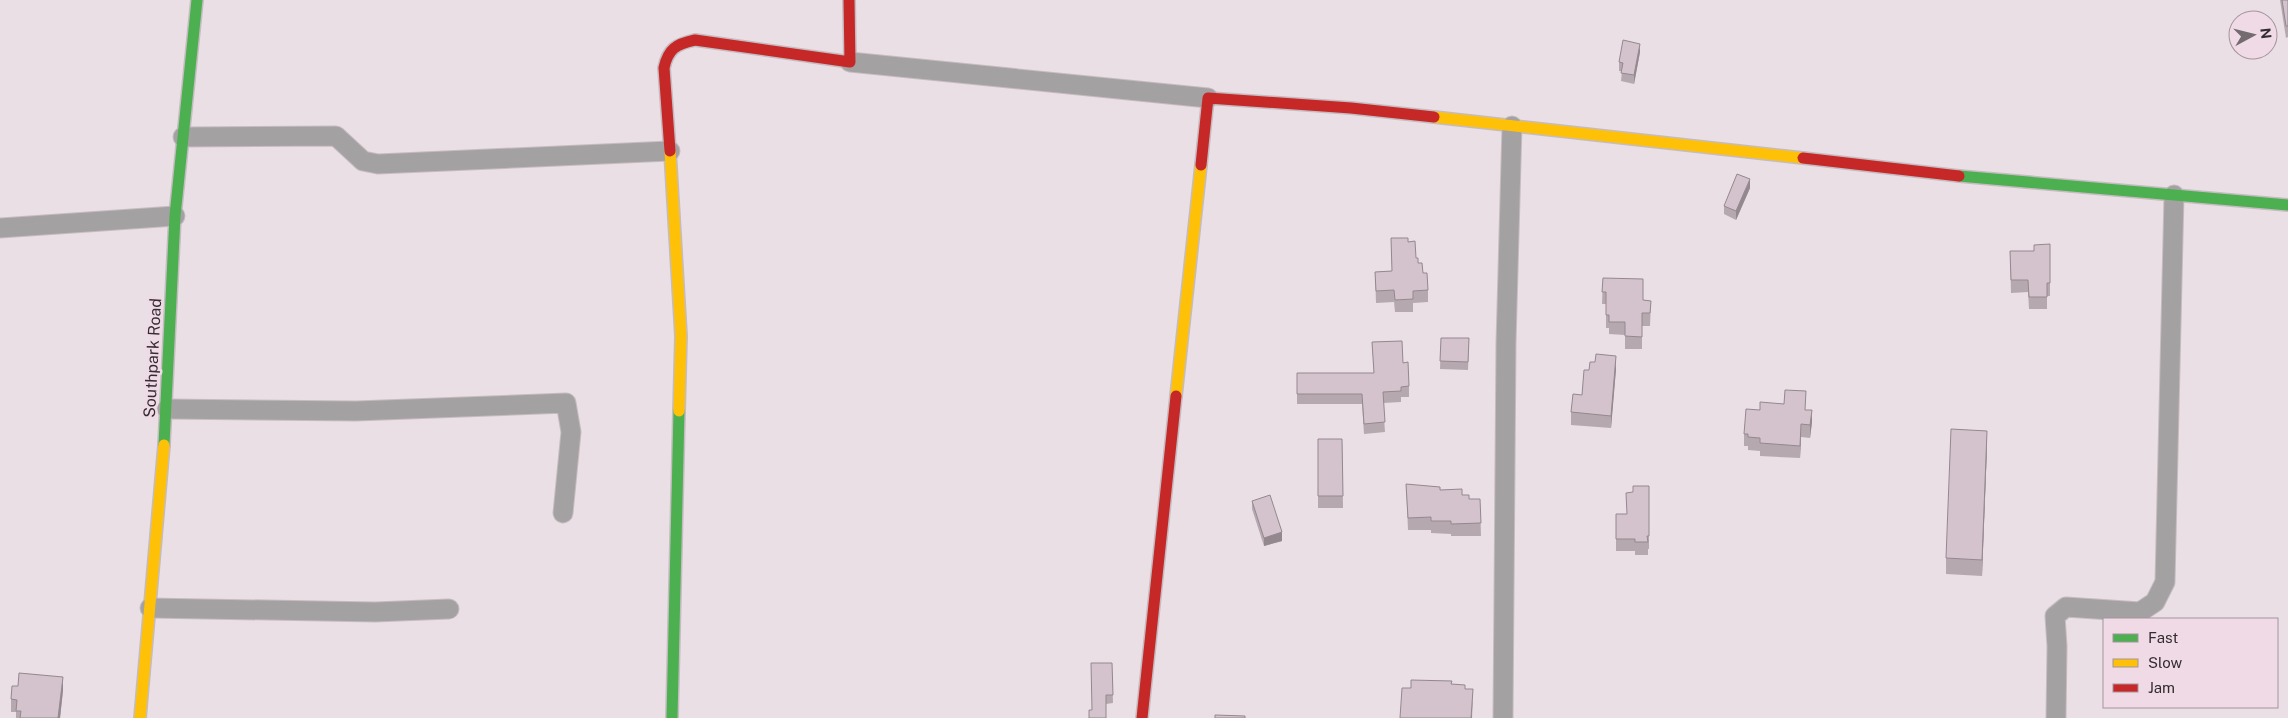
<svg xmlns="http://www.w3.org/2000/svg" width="2288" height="718" font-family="'Public Sans',sans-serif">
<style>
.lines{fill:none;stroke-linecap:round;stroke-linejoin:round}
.street-casing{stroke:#c5bcc1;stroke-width:21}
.fast-casing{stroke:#c5bcc1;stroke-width:14}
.slow-casing{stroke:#c5bcc1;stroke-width:14}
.jam-casing{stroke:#c5bcc1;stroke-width:14}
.street{stroke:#a4a1a3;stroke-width:19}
.fast{stroke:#4caf50;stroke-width:11}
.slow{stroke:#ffc107;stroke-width:11}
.jam{stroke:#c62828;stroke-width:11}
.wall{fill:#b6a8af}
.shaded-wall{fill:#94888f}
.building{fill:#d4c3cc;stroke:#94888f}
.labels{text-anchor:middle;stroke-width:5;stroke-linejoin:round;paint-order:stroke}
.street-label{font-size:16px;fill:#332c30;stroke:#efdae5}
</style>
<rect width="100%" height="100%" fill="#eadfe5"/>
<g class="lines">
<g class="street-casing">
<g id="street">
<path d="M850 62 1208 98"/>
<path d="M183 137 336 136 363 161 378 164 670 151"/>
<path d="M0 228 175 216"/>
<path d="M167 409 356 411 566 403 571 432 563 513"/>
<path d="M150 608 375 612 449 609"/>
<path d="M1503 718 1506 343 1512 126"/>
<path d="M2056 718 2057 646 2055 616 2066 607 2140 612 2155 602 2165 582 2174 195"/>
</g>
</g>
<g class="fast-casing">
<g id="fast">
<path d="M1959 176 2288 205"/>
<path d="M164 445 175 216 197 0"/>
<path d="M672 718 679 411"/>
</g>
</g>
<g class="slow-casing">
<g id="slow">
<path d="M1434 117 1803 158"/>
<path d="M670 151 681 336 679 411"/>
<path d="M1176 396 1201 165"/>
<path d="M140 718 164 445"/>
</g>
</g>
<g class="jam-casing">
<g id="jam">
<path d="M670 151 664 68C668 49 676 44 695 40L850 62 849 0"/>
<path d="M1803 158 1959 176"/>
<path d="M1201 165 1208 98 1351 108 1434 117"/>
<path d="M1142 718 1176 396"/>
</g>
</g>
<use href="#street" class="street"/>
<use href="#fast" class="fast"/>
<use href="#slow" class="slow"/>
<use href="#jam" class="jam"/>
</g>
<g class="wall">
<path d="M2280 0H2288V37L2286 38Z"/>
<path d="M1640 52 1634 84 1621 81 1622 71H1619V62Z"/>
<path d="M1750 188 1736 220 1724 214V206Z"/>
<path d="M1391 238 1408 242 1423 273 1428 290V302L1413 303V312H1395L1394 302 1376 303 1375 272 1392 271Z"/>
<path d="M2050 244V296H2047V309H2029L2028 292 2011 293 2010 251H2034Z"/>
<path d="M1603 278 1643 300 1651 301 1650 326H1642V349H1625V335L1609 334V328H1606V304H1602Z"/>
<path d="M1441 338H1469L1468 370 1440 369Z"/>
<path d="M1372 342 1403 363 1409 386V397H1401V402L1383 403 1385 432 1364 434 1362 404H1297V373H1374Z"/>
<path d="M1616 369 1611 428 1571 425V412L1582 395 1589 370Z"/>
<path d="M1760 410H1806L1812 422 1810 438 1801 437 1800 458 1760 456V451L1748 450V446H1744V434Z"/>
<path d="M1318 439H1342L1343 508H1318Z"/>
<path d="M1987 447 1982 576 1946 574V558Z"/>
<path d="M1406 484 1440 490 1462 495 1469 499H1480L1481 536H1451V534L1431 533V530H1408Z"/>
<path d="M1649 486V549H1648V555H1635V551H1616V514H1627L1633 492Z"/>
<path d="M1252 501 1282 541 1264 546 1252 509Z"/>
<path d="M1112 663 1113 703 1106 704V718L1092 710Z"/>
<path d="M18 686 63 690 60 718H16V712H11V699Z"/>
</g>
<g class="shaded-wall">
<path d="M1640 44V52L1634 84V75Z"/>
<path d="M1750 179V188L1736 220V211Z"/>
<path d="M1616 356V369L1611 428V416Z"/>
<path d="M1812 410V422L1810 438V425Z"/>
<path d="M1801 424V437L1800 458V446Z"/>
<path d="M1987 431V447L1982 576V560Z"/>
<path d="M1282 532V541L1264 546V538Z"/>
<path d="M63 677V690L60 718H58Z"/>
<path d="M1473 689 1472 718H1471Z"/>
</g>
<g class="building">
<path d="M2282 0H2288V26H2286Z"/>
<path d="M1623 40 1640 44 1634 75 1621 73 1623 63 1619 62Z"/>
<path d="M1737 174 1750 179 1736 211 1724 206Z"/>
<path d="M1391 238H1408V242L1415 241 1416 258H1418V263H1422L1423 273H1427L1428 290 1413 291V299L1395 300 1394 290 1376 291 1375 272 1392 271Z"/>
<path d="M2050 244V283H2047V297H2029L2028 280H2011L2010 251H2034V245Z"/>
<path d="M1603 278 1643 279V300L1651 301 1650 313H1642V337L1625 336V322H1609V315H1606V292H1602Z"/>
<path d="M1441 338H1469L1468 362 1440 361Z"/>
<path d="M1402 341 1403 363 1408 362 1409 386 1401 387V391L1383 392 1385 422 1364 424 1362 394H1297V373H1374L1372 342Z"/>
<path d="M1596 354 1616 356 1611 416 1571 412 1573 394 1582 395 1584 370H1589L1590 362H1595Z"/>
<path d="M1785 390 1806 391 1805 410H1812L1810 425 1801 424 1800 446 1760 443V438L1748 437V434H1744L1746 409 1760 410V402L1784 404Z"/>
<path d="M1951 429 1987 431 1982 560 1946 558Z"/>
<path d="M1318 439H1342L1343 496H1318Z"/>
<path d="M1406 484 1440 487V490L1462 489V495H1469V499H1480L1481 523 1451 524V521H1431V517L1408 518Z"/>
<path d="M1633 486H1649V536H1647L1648 542H1635V539H1616V514H1627L1626 493 1633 492Z"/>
<path d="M1270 495 1282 532 1264 538 1252 501Z"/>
<path d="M1091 663H1112L1113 695H1106V718H1089V710H1092Z"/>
<path d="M19 673 63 677 58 718H20L21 711H16L17 700 11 699 12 686H18Z"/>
<path d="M1411 680 1452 681 1451 684 1465 685V689H1473L1471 718H1400L1402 688H1411Z"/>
<path d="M1215 715 1245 716V718H1215Z"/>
</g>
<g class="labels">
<g class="street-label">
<text transform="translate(152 358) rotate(-87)" y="6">Southpark Road</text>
</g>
</g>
<rect x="2103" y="618" width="175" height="90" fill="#efdae5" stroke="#a4949d"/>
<rect x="2113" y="634" width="25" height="8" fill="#4caf50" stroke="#a4949d"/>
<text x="2148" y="643" font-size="15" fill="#332c30">Fast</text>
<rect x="2113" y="659" width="25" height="8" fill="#ffc107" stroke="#a4949d"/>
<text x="2148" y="668" font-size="15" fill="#332c30">Slow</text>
<rect x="2113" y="684" width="25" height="8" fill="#c62828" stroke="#a4949d"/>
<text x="2148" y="693" font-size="15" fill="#332c30">Jam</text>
<g transform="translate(2253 35) rotate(83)"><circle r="24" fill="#efdae5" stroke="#a4949d"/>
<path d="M0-4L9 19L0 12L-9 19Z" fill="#736b6f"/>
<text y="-8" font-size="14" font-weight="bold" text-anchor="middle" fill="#332c30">N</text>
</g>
</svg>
